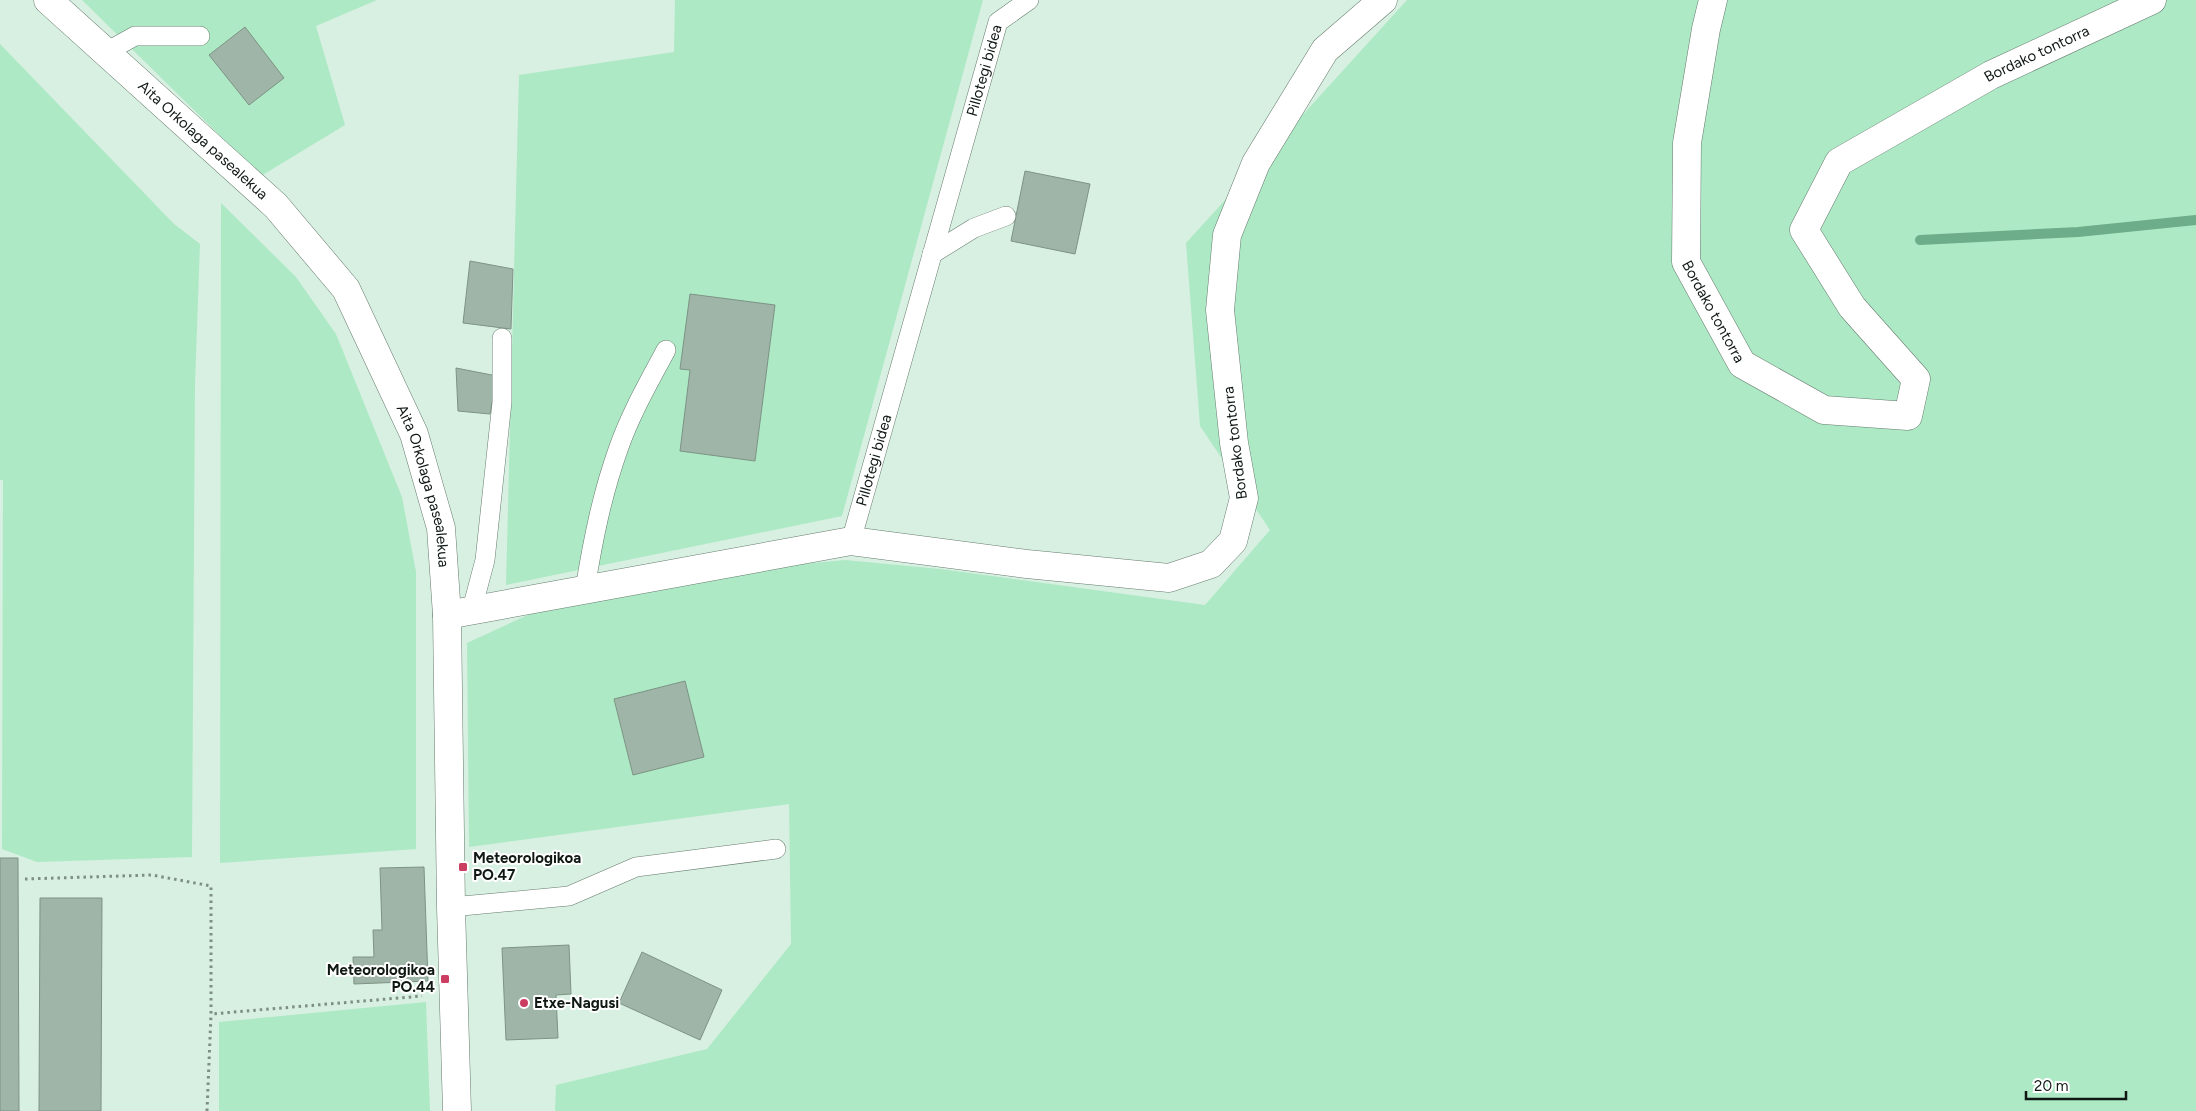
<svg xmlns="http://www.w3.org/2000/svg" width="2196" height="1111" font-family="Figtree,sans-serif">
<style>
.green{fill:#ade9c5}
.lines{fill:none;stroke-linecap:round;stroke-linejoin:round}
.stream{stroke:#6ead89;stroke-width:10}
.building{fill:#9eb5a7;stroke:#7d9385}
.lane-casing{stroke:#667b6e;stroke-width:20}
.street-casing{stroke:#667b6e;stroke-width:29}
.path{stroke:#7d8e83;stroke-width:3;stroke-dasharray:2.5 4;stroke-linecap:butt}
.lane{stroke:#fff;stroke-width:19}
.street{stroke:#fff;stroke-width:28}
.poi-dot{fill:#cc3d62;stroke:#fff;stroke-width:2}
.labels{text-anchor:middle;stroke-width:4;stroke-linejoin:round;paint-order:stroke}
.street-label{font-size:15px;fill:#0f1813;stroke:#fff}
.poi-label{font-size:15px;font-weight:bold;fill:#0f1813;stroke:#fff;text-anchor:start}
</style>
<rect width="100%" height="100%" fill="#d8f0e1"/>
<g class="green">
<path d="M82 0H377L316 26 345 125 261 176Z"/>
<path d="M675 0H983L842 516 506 585 519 75 674 52Z"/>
<path d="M1407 0H2196V1111H555L556 1085 707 1049 791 944 789 804 469 847 467 643 543 608 758 568 845 560 940 569 1205 605 1270 530 1200 426 1186 243Z"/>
<path d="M0 44 174 224 200 244 195 384 192 857 37 862 2 849 3 480H0Z"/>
<path d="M221 203 296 277 336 334 402 497 416 572V849L220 863Z"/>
<path d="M426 1002 430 1111H219V1022Z"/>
</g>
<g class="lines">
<path class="stream" d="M1920 240 2078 232 2196 220"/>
</g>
<g class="building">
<path d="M245 27 284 78 249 105 209 55Z"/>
<path d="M1025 171 1090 184 1075 254 1011 241Z"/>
<path d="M470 261 513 269 511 329 463 323Z"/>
<path d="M690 294 775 305 755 461 680 451 690 370 680 369Z"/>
<path d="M456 368 497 376 490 414 458 411Z"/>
<path d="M685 681 704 757 633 775 614 699Z"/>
<path d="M0 858H18L19 1111H0Z"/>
<path d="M424 867 428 981 354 984 353 957H374L373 930H382L380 868Z"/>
<path d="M40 898H102L101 1111H39Z"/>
<path d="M569 945 571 994 556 995 558 1038 506 1040 502 948Z"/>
<path d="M642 952 722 990 700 1040 619 1003Z"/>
</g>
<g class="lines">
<g class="lane-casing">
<g id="lane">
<path d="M106 52 135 36H200"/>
<path d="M932 254 974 228 1006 216"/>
<path id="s1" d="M851 541 998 22 1029 0"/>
<path d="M585 589C593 540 602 494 619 447 631 413 649 382 666 350"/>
<path d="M472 609 485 560 502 402V338"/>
<path d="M451 907 569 896 636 867 776 849"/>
</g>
</g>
<g class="street-casing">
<g id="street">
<path id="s2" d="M48 0 276 206 346 289 414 434 441 528 447 615 451 907 457 1111"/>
<path id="s3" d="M1713 0 1706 29 1687 143 1686 262 1742 364 1824 410 1908 416 1916 379 1852 307 1804 230 1839 162 1991 75 2152 0"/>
<path d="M447 615 851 541 1027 564 1169 578 1211 564 1233 541 1244 498 1234 443 1220 310 1227 235 1256 163 1325 50 1383 0"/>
</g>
</g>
<g class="path">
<path d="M25 879 152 875 211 886V1014L422 996"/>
<path d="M207 1111 211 1014"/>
</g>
<use href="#lane" class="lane"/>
<use href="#street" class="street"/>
</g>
<g class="poi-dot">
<rect x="458" y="862" width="10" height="10" rx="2.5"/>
<rect x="440" y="974" width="10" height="10" rx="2.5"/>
<circle cx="524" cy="1003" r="5"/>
</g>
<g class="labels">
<g class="street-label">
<text dy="5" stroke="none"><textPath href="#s3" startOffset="1086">Bordako tontorra</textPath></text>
<text dy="5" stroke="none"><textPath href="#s1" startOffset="489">Pillotegi bidea</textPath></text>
<text dy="5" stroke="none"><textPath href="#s2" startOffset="209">Aita Orkolaga pasealekua</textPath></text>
<text dy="5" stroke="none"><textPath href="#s3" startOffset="321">Bordako tontorra</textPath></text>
<text transform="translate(1235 443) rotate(-97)" y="5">Bordako tontorra</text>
<text dy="5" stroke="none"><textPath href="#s1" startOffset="84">Pillotegi bidea</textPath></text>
<text dy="5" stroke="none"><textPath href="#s2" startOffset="629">Aita Orkolaga pasealekua</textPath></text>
</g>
<g class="poi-label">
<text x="473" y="863">Meteorologikoa<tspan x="473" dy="17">PO.47</tspan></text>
<text x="435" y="975" text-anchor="end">Meteorologikoa<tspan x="435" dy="17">PO.44</tspan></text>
<text x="534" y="1008">Etxe-Nagusi</text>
</g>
</g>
<path d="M2026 1091v8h100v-8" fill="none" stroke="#0f1813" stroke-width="2.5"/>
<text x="2034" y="1091" font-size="15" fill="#0f1813" stroke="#ffffff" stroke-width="4" paint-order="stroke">20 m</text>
</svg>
